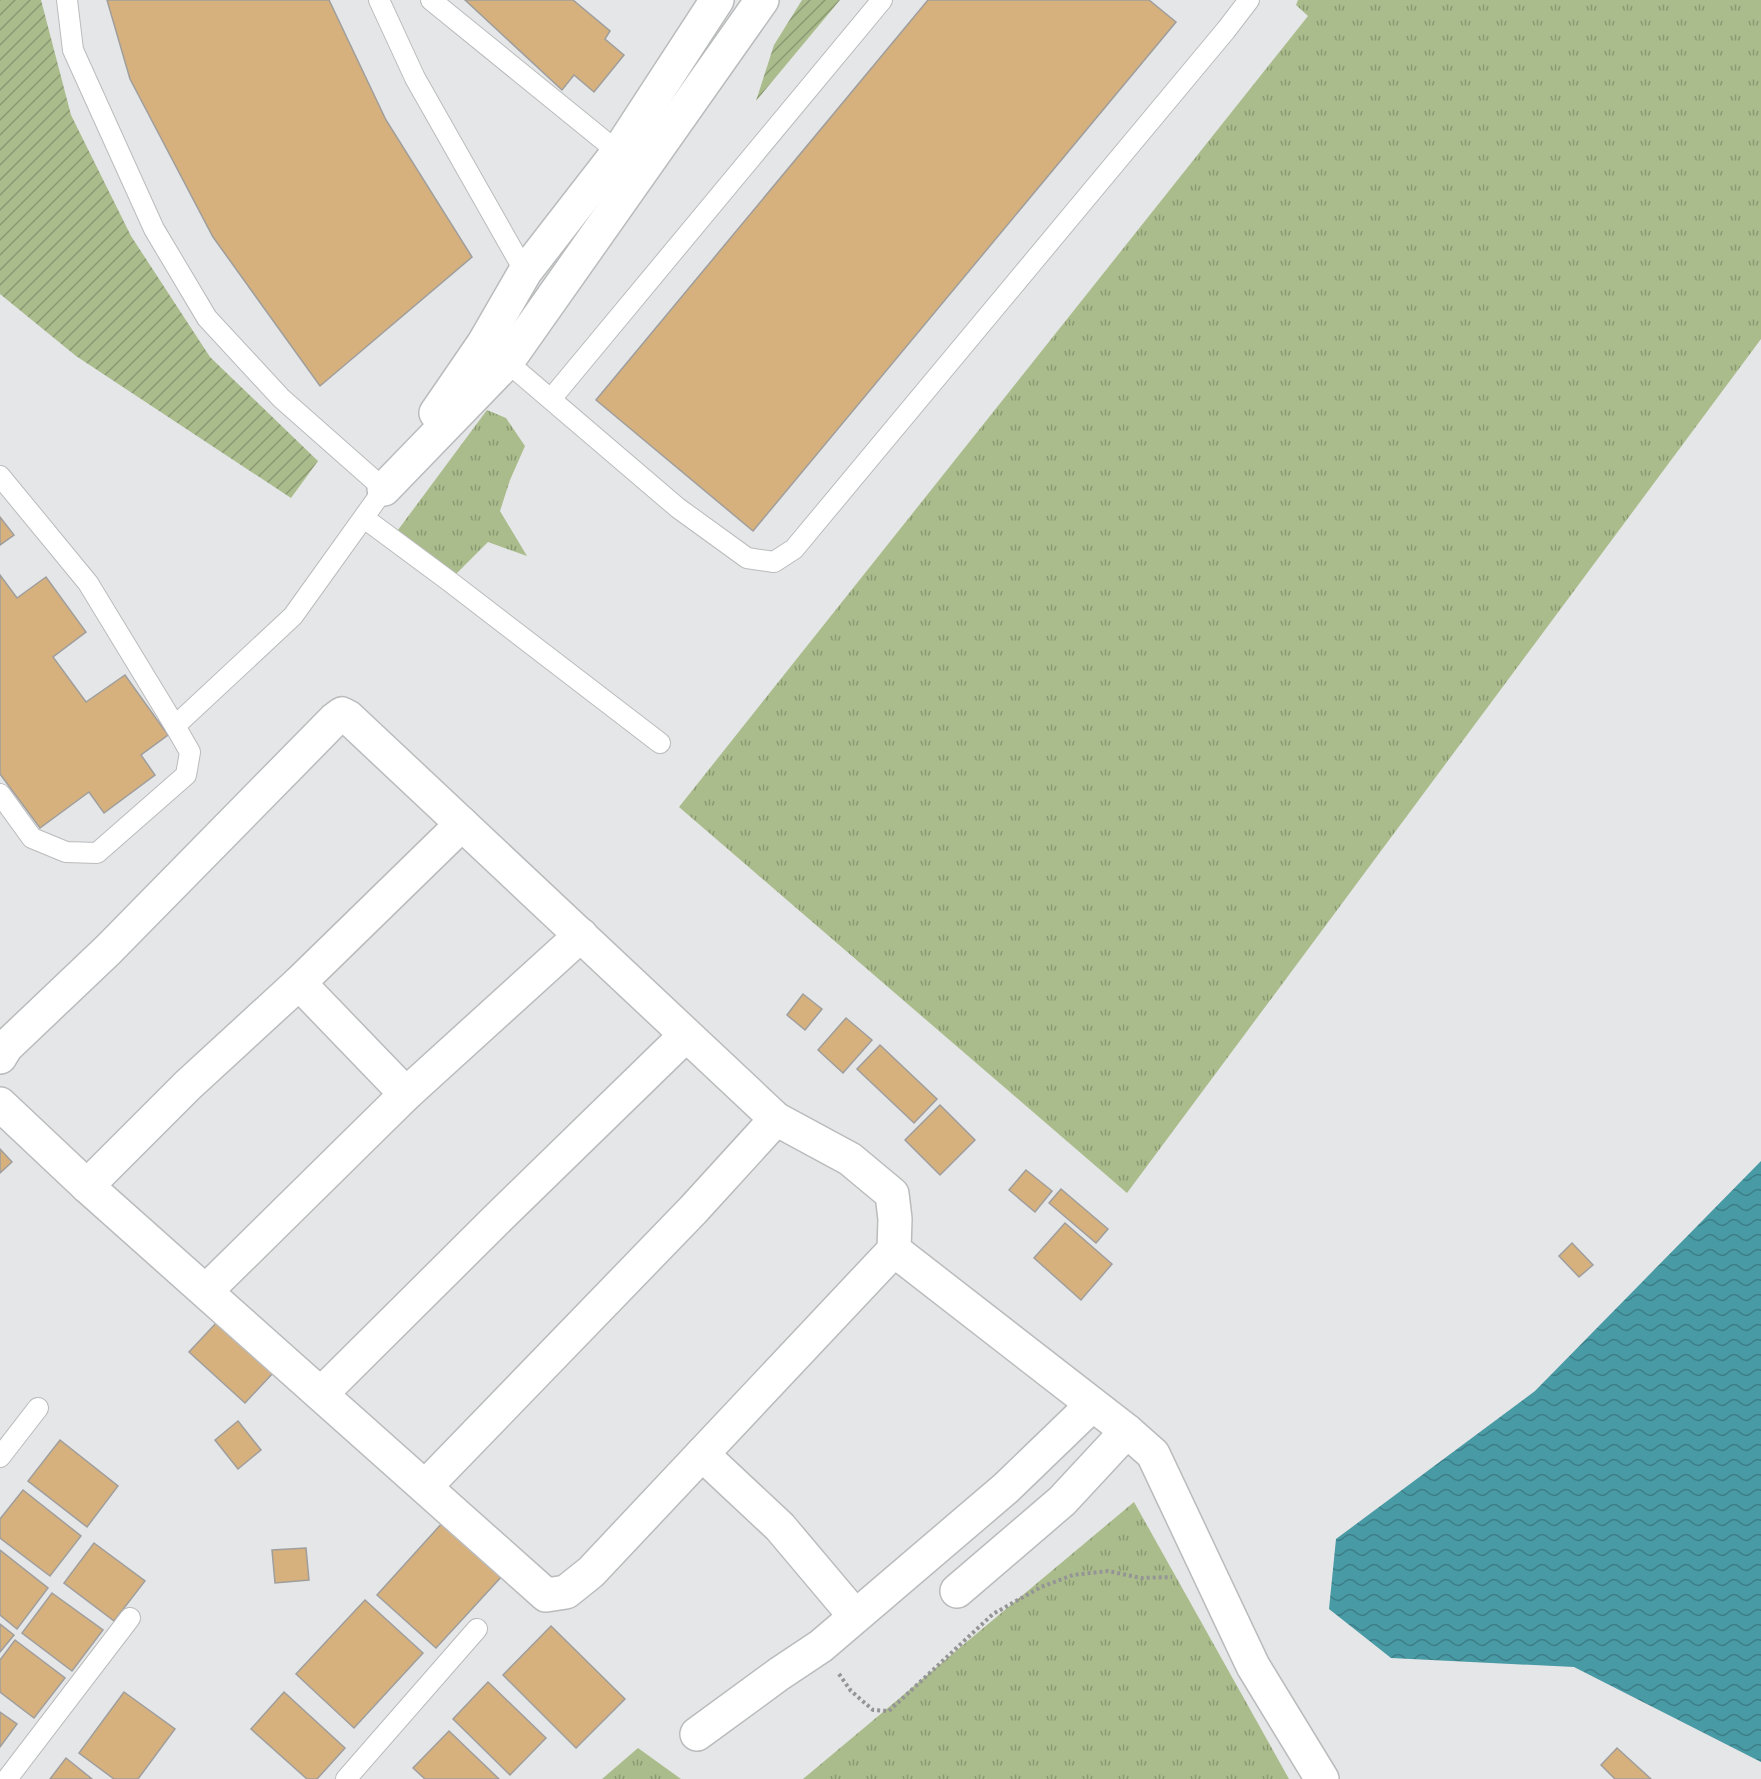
<svg xmlns="http://www.w3.org/2000/svg" width="1761" height="1779" font-family="'Golos Text',sans-serif">
<style>
.grass{fill:url(#grass-tufts)}
.garden{fill:url(#garden-furrows)}
.water{fill:url(#water-waves)}
.building{fill:#d6b17d;stroke:#9f9e9d;stroke-width:1.5}
.lines{fill:none;stroke-linecap:round;stroke-linejoin:round}
.service-casing{stroke:#babbbc;stroke-width:22}
.minor-casing{stroke:#babbbc;stroke-width:36}
.path{stroke:#959596;stroke-width:4;stroke-dasharray:3 3;stroke-linecap:butt}
.service{stroke:#fff;stroke-width:20}
.minor{stroke:#fff;stroke-width:33}
</style>
<defs>
<pattern id="grass-tufts" width="24" height="20" patternUnits="userSpaceOnUse" patternTransform="scale(1.5)"><rect width="24" height="20" fill="#aabc8c"/><path d="M3 7l-1-3M5 7V3M7 7l1-3M15 17l-1-3M17 17v-4M19 17l1-3" fill="none" stroke="#8b9973"/></pattern>
<pattern id="garden-furrows" width="10" height="10" patternUnits="userSpaceOnUse" patternTransform="scale(1.5)"><rect width="10" height="10" fill="#aabc8c"/><path d="M-1 1l2-2M0 10L10 0M9 11l2-2" fill="none" stroke="#8b9973"/></pattern>
<pattern id="water-waves" width="16" height="10" patternUnits="userSpaceOnUse" patternTransform="scale(1.5)"><rect width="16" height="10" fill="#489aa5"/><path d="M0 5q4-4 8 0t8 0" fill="none" stroke="#3c7e87"/></pattern>
</defs>
<rect width="100%" height="100%" fill="#e5e6e7"/>
<g class="grass">
<path d="M1298 0H1761V339L1127 1193 679 807 1308 16 1296 5Z"/>
<path d="M487 410 506 418 525 446 510 480 500 511 527 556 488 542 449 581 395 534Z"/>
<path d="M1134 1502 1289 1779H803Z"/>
<path d="M638 1748 681 1779H602Z"/>
</g>
<g class="garden">
<path d="M0 0H41L71 115 131 236 210 357 318 461 291 498 76 356 0 294Z"/>
<path d="M802 0H840L756 101 774 45Z"/>
</g>
<path class="water" d="M1761 1161V1762L1574 1667 1391 1658 1329 1609 1336 1539 1535 1391Z"/>
<g class="building">
<path d="M107 0H329L386 120 472 257 320 386 213 237 130 79Z"/>
<path d="M465 0H573L610 31 605 39 624 55 594 92 574 75 562 90Z"/>
<path d="M928 0H1149L1176 22 753 531 596 400Z"/>
<path d="M0 517 14 535 0 545Z"/>
<path d="M0 575 17 598 46 577 86 632 53 657 86 702 125 675 168 735 141 755 155 775 104 813 89 792 40 828 0 774Z"/>
<path d="M803 994 822 1009 805 1030 787 1015Z"/>
<path d="M846 1018 872 1040 843 1073 818 1050Z"/>
<path d="M880 1045 937 1099 914 1123 857 1069Z"/>
<path d="M940 1105 975 1140 940 1175 905 1140Z"/>
<path d="M0 1149 12 1162 0 1173Z"/>
<path d="M1026 1170 1052 1191 1035 1212 1009 1190Z"/>
<path d="M1061 1189 1108 1229 1096 1243 1049 1203Z"/>
<path d="M1065 1223 1112 1264 1081 1300 1034 1258Z"/>
<path d="M1572 1243 1593 1265 1579 1277 1559 1256Z"/>
<path d="M217 1322 273 1373 245 1403 189 1352Z"/>
<path d="M238 1421 261 1450 238 1469 215 1440Z"/>
<path d="M60 1440 118 1486 87 1527 28 1481Z"/>
<path d="M23 1490 81 1536 50 1576 0 1538V1519Z"/>
<path d="M444 1521 503 1575 436 1648 377 1595Z"/>
<path d="M94 1543 145 1581 114 1621 64 1583Z"/>
<path d="M306 1548 309 1580 275 1583 272 1550Z"/>
<path d="M0 1550 48 1588 17 1629 0 1615Z"/>
<path d="M52 1593 103 1630 72 1671 22 1633Z"/>
<path d="M365 1600 423 1653 354 1728 296 1674Z"/>
<path d="M0 1624 14 1635 0 1652Z"/>
<path d="M551 1626 625 1699 576 1748 503 1675Z"/>
<path d="M15 1640 65 1678 34 1718 0 1692V1660Z"/>
<path d="M488 1682 546 1738 510 1775 453 1719Z"/>
<path d="M124 1692 175 1729 138 1779H114L79 1753Z"/>
<path d="M284 1692 345 1748 317 1779H307L251 1729Z"/>
<path d="M0 1712 17 1724 0 1747Z"/>
<path d="M449 1731 499 1779H425L413 1768Z"/>
<path d="M1617 1748 1651 1779H1615L1601 1765Z"/>
<path d="M66 1758 92 1779H50Z"/>
</g>
<g class="lines">
<g class="service-casing">
<g id="service">
<path d="M379 0 415 78 525 272"/>
<path d="M431 0 618 152"/>
<path d="M500 356 678 508 747 558 774 562 794 549 1226 30 1249 0"/>
<path d="M551 399 882 0"/>
<path d="M0 476 88 583 175 726 293 616 384 489 281 398 207 318 154 229 73 50 67 0"/>
<path d="M364 518 449 581 660 743"/>
<path d="M0 794 32 838 66 852 97 853 186 775 190 752 175 726"/>
<path d="M0 1457 38 1408"/>
<path d="M7 1779 130 1618"/>
<path d="M346 1779 477 1629"/>
</g>
</g>
<g class="minor-casing">
<g id="minor">
<path d="M436 413 484 343 525 272 618 152 717 0"/>
<path d="M384 489 507 362 762 0"/>
<path d="M299 983 406 1094"/>
<path d="M0 1057 6 1047 108 950 334 720 342 714 348 717 776 1119 850 1159 892 1194 895 1219 894 1250"/>
<path d="M0 1104 87 1186 546 1595 566 1592 591 1572 894 1250 1127 1431 1153 1454 1253 1666 1322 1779"/>
<path d="M87 1186 188 1085 299 983 462 824"/>
<path d="M206 1291 406 1094 581 935"/>
<path d="M321 1394 495 1221 686 1035"/>
<path d="M702 1454 780 1527 855 1616"/>
<path d="M425 1487 693 1210 776 1119"/>
<path d="M957 1591 1062 1501 1127 1431"/>
<path d="M697 1734 779 1674 821 1646 1006 1488 1092 1405"/>
</g>
</g>
<path class="path" d="M839 1674 851 1691 873 1710 889 1711 993 1614 1041 1587 1073 1575 1108 1571 1141 1578 1172 1577"/>
<use href="#service" class="service"/>
<use href="#minor" class="minor"/>
</g>
</svg>
